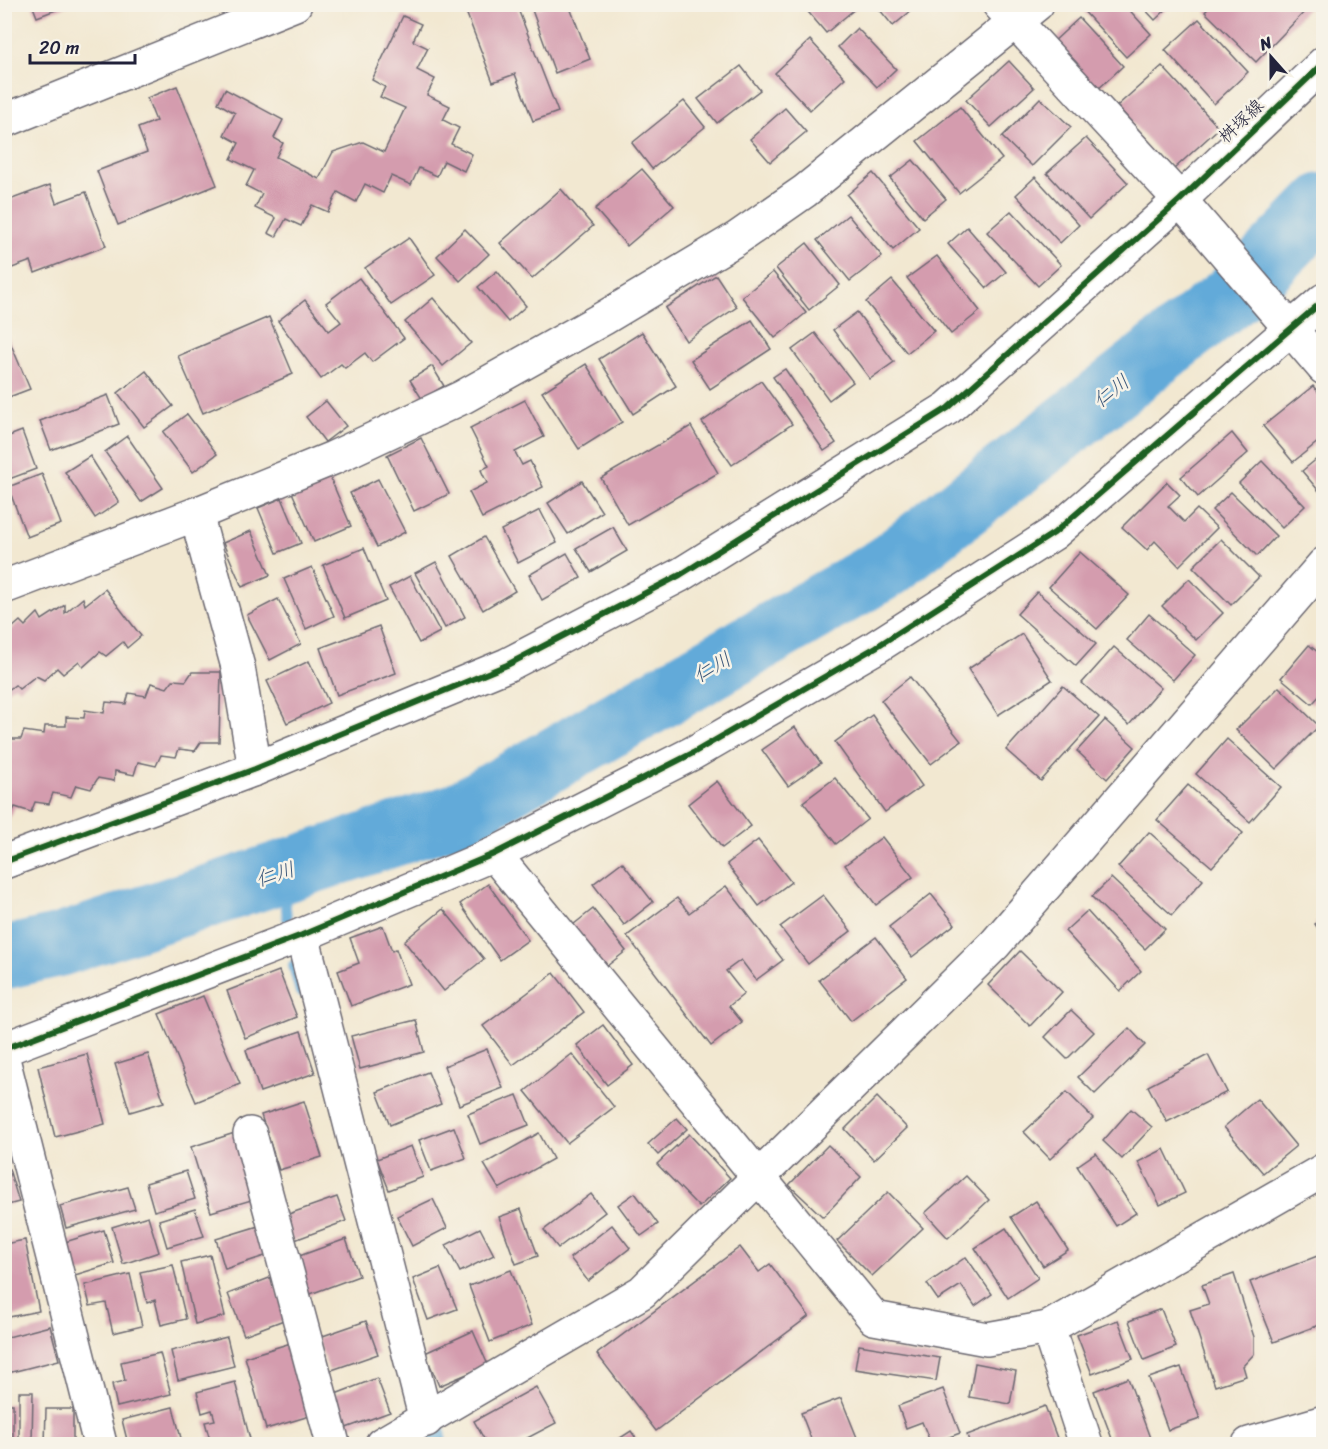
<svg xmlns="http://www.w3.org/2000/svg" width="1328" height="1449" font-family="Sriracha,'Klee One',sans-serif">
<style>
.lines{fill:none;stroke-linecap:round;stroke-linejoin:round}
.stream{stroke:#62aad9;stroke-width:10}
.canal{stroke:#62aad9;stroke-width:38}
.river{stroke:#62aad9;stroke-width:63}
.building{fill:#d49cae}
.minor-casing{stroke:#6b6770;stroke-width:36}
.minor{stroke:#fff;stroke-width:33}
.cycleway-casing{stroke:#f7f3e8;stroke-width:10}
.cycleway{stroke:#1b5e20;stroke-width:6}
.labels{text-anchor:middle;stroke-width:5;stroke-linejoin:round;paint-order:stroke}
.street-label{font-size:18px;fill:#22223b;stroke:#f7f3e8}
.water-label{font-size:20px;font-style:italic;fill:#3c587a;stroke:#f7f3e8}
</style>
<rect width="100%" height="100%" fill="#f7f3e8"/>
<filter id="ink" filterUnits="userSpaceOnUse"><feTurbulence type="fractalNoise" baseFrequency=".0167" numOctaves="2"/><feDisplacementMap in="SourceGraphic" scale="12" xChannelSelector="R" yChannelSelector="G"/><feConvolveMatrix kernelMatrix="1 2 1 2 8 2 1 2 1" color-interpolation-filters="sRGB"/></filter>
<filter id="wash" filterUnits="userSpaceOnUse"><feTurbulence type="fractalNoise" baseFrequency=".008" numOctaves="4" result="noise"/><feDisplacementMap in="SourceGraphic" scale="24" xChannelSelector="R" yChannelSelector="G"/><feGaussianBlur stdDeviation="1.35" result="paint"/><feColorMatrix in="noise" values="0 0 0 0 0 0 0 0 0 0 0 0 0 0 0 0 0 1.4 0 .05"/><feComposite in="paint" operator="in"/></filter>
<g filter="url(#wash)">
<rect width="100%" height="100%" fill="#f2e8d1"/>
<g class="lines">
<g class="stream">
<path d="M282 871 287 918"/>
<path d="M293 965 300 992"/>
<path d="M428 1438 431 1444"/>
</g>
<path class="canal" d="M415 1444 428 1438"/>
<path class="river" d="M4 958 60 945 458 814 887 567 1243 287 1324 204"/>
</g>
<g id="blocks">
<g class="building">
<path d="M4 4H20V5L4 11Z"/>
<path d="M32 4H69V5L37 17Z"/>
<path d="M463 4H516L558 112 533 121 515 74 493 82Z"/>
<path d="M807 4H853L856 8 826 33 804 7Z"/>
<path d="M875 4H919L893 26Z"/>
<path d="M1083 4H1124L1151 34 1126 57 1080 7Z"/>
<path d="M1140 4H1172L1155 20Z"/>
<path d="M1212 4H1312L1256 62 1205 12Z"/>
<path d="M547 5H569L590 59 555 73 532 10Z"/>
<path d="M403 16 421 24 413 41 428 48 417 70 435 79 427 95 450 106 443 120 459 128 451 144 472 154 464 171 444 161 437 176 419 168 411 185 391 176 383 193 365 184 356 202 338 192 328 212 312 205 301 226 286 219 276 237 268 233 276 218 255 208 262 194 246 186 254 170 231 159 239 143 224 135 235 113 218 103 225 89 283 120 274 138 283 143 276 157 319 179 333 152 363 142 384 152 405 108 380 97 385 87 372 80Z"/>
<path d="M1079 18 1123 66 1095 92 1051 44Z"/>
<path d="M1199 19 1248 72 1214 104 1165 50Z"/>
<path d="M857 28 896 69 877 87 838 47Z"/>
<path d="M810 40 845 78 810 110 775 73Z"/>
<path d="M1009 61 1034 88 991 127 966 100Z"/>
<path d="M741 66 760 90 717 123 698 99Z"/>
<path d="M1162 66 1219 128 1174 169 1117 106Z"/>
<path d="M177 86 217 185 118 225 97 171 147 152 138 128 156 121 147 98Z"/>
<path d="M1040 98 1071 127 1032 166 1002 137Z"/>
<path d="M684 101 705 127 652 169 632 143Z"/>
<path d="M960 107 1002 159 959 193 917 141Z"/>
<path d="M785 108 806 132 770 162 750 139Z"/>
<path d="M1086 138 1128 183 1089 219 1047 173Z"/>
<path d="M913 160 946 199 923 218 890 178Z"/>
<path d="M642 169 674 206 627 246 595 209Z"/>
<path d="M873 173 919 228 893 250 847 195Z"/>
<path d="M1035 177 1079 225 1060 243 1016 195Z"/>
<path d="M50 185 56 203 86 192 106 246 35 273 31 261 4 271V202Z"/>
<path d="M561 189 593 226 532 279 500 243Z"/>
<path d="M1011 211 1061 265 1038 286 987 232Z"/>
<path d="M848 215 882 256 850 281 817 240Z"/>
<path d="M967 227 1006 272 987 288 948 244Z"/>
<path d="M465 229 489 254 460 281 437 256Z"/>
<path d="M409 238 435 275 391 305 365 268Z"/>
<path d="M807 243 840 285 809 310 776 268Z"/>
<path d="M937 256 980 311 951 334 907 278Z"/>
<path d="M497 271 526 306 508 322 478 287Z"/>
<path d="M773 272 806 313 775 338 742 297Z"/>
<path d="M716 275 737 307 686 341 665 308Z"/>
<path d="M359 278 404 338 372 362 365 353 345 368 341 364 321 379 278 321 305 300 329 331 341 322 326 303Z"/>
<path d="M892 280 934 331 907 353 866 302Z"/>
<path d="M433 298 471 343 443 366 405 322Z"/>
<path d="M857 312 894 362 870 379 833 330Z"/>
<path d="M269 317 293 374 203 413 178 356Z"/>
<path d="M752 320 771 349 710 389 691 360Z"/>
<path d="M4 328 30 389 9 397 4 386Z"/>
<path d="M642 332 676 386 633 414 599 359Z"/>
<path d="M815 333 853 382 829 400 792 350Z"/>
<path d="M586 364 622 422 579 449 542 392Z"/>
<path d="M432 366 444 386 422 399 410 380Z"/>
<path d="M785 369 836 443 824 451 773 377Z"/>
<path d="M146 371 173 406 144 427 118 393Z"/>
<path d="M761 381 792 424 732 465 702 422Z"/>
<path d="M1313 386 1324 399V437L1293 462 1263 426Z"/>
<path d="M108 395 119 424 51 450 40 421Z"/>
<path d="M525 400 544 437 515 452 522 465 530 461 543 487 482 518 469 492 487 483 481 470 489 466 470 428Z"/>
<path d="M326 401 346 426 325 442 306 417Z"/>
<path d="M187 414 217 454 193 472 163 432Z"/>
<path d="M691 426 718 473 628 525 601 478Z"/>
<path d="M22 431 36 469 4 481V438Z"/>
<path d="M1232 433 1248 453 1198 497 1181 477Z"/>
<path d="M127 436 163 488 141 502 105 452Z"/>
<path d="M421 438 449 494 414 511 387 455Z"/>
<path d="M1324 453V497L1302 471Z"/>
<path d="M90 456 119 502 95 518 65 472Z"/>
<path d="M1262 461 1305 506 1282 528 1239 483Z"/>
<path d="M42 474 61 524 27 537 8 487Z"/>
<path d="M329 475 351 526 314 542 291 490Z"/>
<path d="M378 479 405 532 377 547 350 493Z"/>
<path d="M582 481 602 512 568 534 548 503Z"/>
<path d="M1167 482 1180 495 1168 506 1184 522 1197 509 1217 528 1179 566 1155 541 1147 550 1122 527Z"/>
<path d="M1231 492 1276 536 1257 556 1212 510Z"/>
<path d="M282 498 301 543 277 553 258 508Z"/>
<path d="M540 510 557 543 518 563 501 530Z"/>
<path d="M613 527 627 551 591 572 576 548Z"/>
<path d="M251 531 270 575 242 587 223 543Z"/>
<path d="M484 537 515 591 483 610 452 556Z"/>
<path d="M1221 539 1259 577 1231 605 1193 567Z"/>
<path d="M364 548 386 601 345 618 323 565Z"/>
<path d="M1080 552 1129 595 1097 629 1049 587Z"/>
<path d="M567 553 581 578 542 600 529 575Z"/>
<path d="M436 562 465 617 445 628 415 573Z"/>
<path d="M312 567 334 616 306 629 284 579Z"/>
<path d="M410 576 440 632 419 643 389 587Z"/>
<path d="M1189 579 1223 613 1196 640 1162 606Z"/>
<path d="M105 589 141 636 127 648 123 642 106 656 100 652 83 667 79 661 63 674 57 668 44 680 36 676 19 689 15 685 4 693V635L20 621 25 626 38 613 42 620 65 605V613L83 598 85 605Z"/>
<path d="M1037 592 1096 644 1076 666 1017 614Z"/>
<path d="M278 599 301 644 270 660 247 615Z"/>
<path d="M1149 614 1195 655 1173 680 1127 640Z"/>
<path d="M379 626 396 673 337 695 320 648Z"/>
<path d="M1022 634 1052 680 998 715 968 669Z"/>
<path d="M1309 645 1324 657V691L1312 704 1281 678Z"/>
<path d="M1114 647 1161 688 1129 725 1082 683Z"/>
<path d="M309 661 329 703 287 723 267 681Z"/>
<path d="M192 672H221L219 742H201L195 751 179 749 176 757 161 755 156 766 138 762 134 775 115 771 114 781 98 778 91 789 76 785 71 797 53 793 49 804 35 802 31 812 15 807 8 821 5 820V739H21L24 731 44 734 45 726H66V717L84 718 85 710 104 713 106 702 126 704 129 693 146 696 151 683 167 688 173 680 186 681Z"/>
<path d="M910 677 961 741 931 764 881 700Z"/>
<path d="M1063 686 1099 717 1041 781 1006 750Z"/>
<path d="M1279 687 1319 726 1276 769 1236 730Z"/>
<path d="M872 715 922 786 885 812 835 742Z"/>
<path d="M1105 720 1135 747 1107 779 1077 751Z"/>
<path d="M795 727 821 763 788 786 762 750Z"/>
<path d="M1227 739 1281 787 1250 822 1196 774Z"/>
<path d="M835 778 868 819 836 844 803 802Z"/>
<path d="M717 781 751 826 722 848 688 804Z"/>
<path d="M1188 785 1243 833 1212 867 1157 820Z"/>
<path d="M1149 832 1203 880 1172 915 1118 867Z"/>
<path d="M882 837 913 877 876 905 845 865Z"/>
<path d="M758 840 791 882 759 906 727 864Z"/>
<path d="M622 862 653 902 624 925 593 884Z"/>
<path d="M1111 878 1165 929 1145 949 1092 897Z"/>
<path d="M488 884 528 940 500 960 460 904Z"/>
<path d="M726 886 783 960 756 980 741 960 726 971 744 994 729 1006 742 1022 711 1046 627 936 677 898 689 913Z"/>
<path d="M931 894 955 924 912 957 889 927Z"/>
<path d="M823 895 851 931 808 964 780 927Z"/>
<path d="M443 909 484 959 444 991 404 941Z"/>
<path d="M593 909 626 951 602 970 569 928Z"/>
<path d="M1087 911 1141 971 1120 991 1065 931Z"/>
<path d="M1324 919V938L1315 924Z"/>
<path d="M383 926 392 951 396 949 409 984 351 1006 338 971 359 963 350 938Z"/>
<path d="M876 937 907 978 851 1021 819 980Z"/>
<path d="M1020 951 1062 992 1030 1026 988 985Z"/>
<path d="M279 971 297 1017 245 1038 227 991Z"/>
<path d="M554 973 584 1012 513 1065 483 1026Z"/>
<path d="M203 996 240 1084 196 1102 159 1014Z"/>
<path d="M1071 1010 1094 1032 1067 1059 1045 1037Z"/>
<path d="M416 1020 424 1052 360 1069 351 1036Z"/>
<path d="M603 1025 633 1065 607 1085 577 1045Z"/>
<path d="M1129 1028 1145 1045 1095 1094 1078 1077Z"/>
<path d="M301 1031 315 1073 260 1092 246 1050Z"/>
<path d="M487 1049 503 1088 459 1105 444 1066Z"/>
<path d="M87 1054 105 1124 55 1137 38 1067Z"/>
<path d="M148 1054 164 1102 130 1112 115 1064Z"/>
<path d="M572 1054 614 1107 567 1143 525 1091Z"/>
<path d="M1208 1055 1227 1092 1167 1122 1148 1086Z"/>
<path d="M428 1072 441 1104 390 1125 377 1092Z"/>
<path d="M1067 1092 1093 1118 1050 1159 1024 1132Z"/>
<path d="M517 1095 529 1125 480 1144 468 1114Z"/>
<path d="M877 1097 907 1128 874 1160 845 1129Z"/>
<path d="M1257 1099 1296 1146 1263 1173 1224 1127Z"/>
<path d="M304 1101 322 1157 279 1170 261 1115Z"/>
<path d="M1131 1109 1152 1127 1122 1159 1103 1141Z"/>
<path d="M677 1118 687 1129 658 1155 648 1144Z"/>
<path d="M454 1127 466 1158 431 1171 419 1140Z"/>
<path d="M244 1130 265 1196 211 1212 191 1147Z"/>
<path d="M539 1133 553 1159 499 1189 484 1164Z"/>
<path d="M689 1134 730 1178 699 1207 657 1164Z"/>
<path d="M828 1145 861 1177 823 1217 789 1185Z"/>
<path d="M411 1146 423 1177 389 1190 377 1159Z"/>
<path d="M1164 1149 1185 1193 1160 1205 1138 1162Z"/>
<path d="M1096 1153 1136 1213 1116 1226 1077 1166Z"/>
<path d="M9 1169 19 1202 4 1206V1171Z"/>
<path d="M186 1171 195 1199 154 1211 146 1183Z"/>
<path d="M966 1176 989 1200 948 1238 925 1213Z"/>
<path d="M128 1187 135 1209 66 1228 60 1206Z"/>
<path d="M888 1192 923 1228 872 1276 837 1241Z"/>
<path d="M635 1193 658 1224 641 1236 618 1205Z"/>
<path d="M591 1194 605 1212 558 1248 544 1230Z"/>
<path d="M337 1197 346 1221 292 1241 283 1216Z"/>
<path d="M433 1199 447 1228 412 1246 397 1216Z"/>
<path d="M1036 1201 1068 1250 1043 1266 1011 1217Z"/>
<path d="M195 1209 204 1236 167 1247 159 1220Z"/>
<path d="M521 1209 538 1256 516 1264 499 1217Z"/>
<path d="M148 1216 159 1252 123 1264 112 1227Z"/>
<path d="M265 1224 274 1253 225 1269 216 1239Z"/>
<path d="M612 1225 630 1248 588 1281 570 1258Z"/>
<path d="M480 1228 494 1255 460 1272 446 1245Z"/>
<path d="M1006 1228 1038 1278 1008 1298 975 1248Z"/>
<path d="M104 1230 114 1263 75 1275 65 1242Z"/>
<path d="M346 1239 359 1276 305 1296 291 1259Z"/>
<path d="M25 1240 39 1311 4 1318V1244Z"/>
<path d="M740 1247 759 1272 770 1264 809 1316 656 1431 597 1354Z"/>
<path d="M210 1255 225 1316 195 1324 181 1262Z"/>
<path d="M1320 1255 1324 1264V1323L1274 1342 1250 1282Z"/>
<path d="M966 1257 992 1294 975 1306 961 1285 938 1300 927 1284Z"/>
<path d="M173 1265 186 1319 161 1325 155 1300 147 1303 140 1272Z"/>
<path d="M440 1268 457 1309 428 1320 413 1279Z"/>
<path d="M511 1270 532 1325 490 1342 469 1286Z"/>
<path d="M130 1274 142 1326 113 1333 106 1303 90 1306 85 1285Z"/>
<path d="M1234 1274 1254 1337V1354L1243 1366 1246 1376 1215 1386 1190 1310 1209 1304 1202 1285Z"/>
<path d="M272 1277 289 1318 244 1335 228 1294Z"/>
<path d="M1161 1309 1176 1347 1144 1360 1129 1321Z"/>
<path d="M1118 1320 1133 1359 1092 1374 1077 1335Z"/>
<path d="M366 1321 378 1354 329 1371 317 1338Z"/>
<path d="M50 1326 59 1360 4 1374V1338Z"/>
<path d="M473 1331 488 1365 439 1386 425 1353Z"/>
<path d="M227 1337 234 1366 178 1380 171 1351Z"/>
<path d="M291 1343 313 1415 266 1429 245 1357Z"/>
<path d="M859 1345 940 1358 936 1381 855 1369Z"/>
<path d="M160 1353 171 1394 117 1407 112 1384 125 1381 121 1362Z"/>
<path d="M975 1363 1016 1371 1010 1404 969 1397Z"/>
<path d="M1181 1367 1200 1419 1168 1430 1149 1378Z"/>
<path d="M377 1378 390 1412 346 1428 333 1395Z"/>
<path d="M1128 1378 1150 1438 1132 1444H1114L1094 1391Z"/>
<path d="M235 1382 250 1439 230 1444H211L205 1422 215 1420 212 1410 202 1413 197 1392Z"/>
<path d="M536 1387 556 1423 516 1444H487L474 1421Z"/>
<path d="M943 1389 960 1433 931 1444 922 1422 906 1428 898 1406Z"/>
<path d="M19 1392H33L32 1444H19Z"/>
<path d="M841 1398 858 1440 846 1444H813L801 1413Z"/>
<rect x="5" y="1404" width="8" height="40"/>
<path d="M1045 1406 1057 1438 1040 1444H970L967 1435Z"/>
<path d="M173 1407 182 1442 128 1444 122 1420Z"/>
<path d="M46 1409H73V1444H45Z"/>
<path d="M631 1431 640 1444H611Z"/>
</g>
</g>
</g>
<g filter="url(#ink)">
<use href="#blocks" fill-opacity="0" stroke="#6b6770" stroke-width="1.5"/>
<g class="lines">
<g class="minor-casing">
<g id="minor">
<path d="M999 4 1180 200 1324 368"/>
<path d="M4 121 295 4"/>
<path d="M196 514 238 667 255 769"/>
<path d="M4 587 196 514 333 458 463 397 604 318 736 239 805 191 1037 4"/>
<path d="M494 854 874 1318 987 1339 1048 1328 1324 1170"/>
<path d="M4 862 255 769 507 665 680 575 948 408 1180 200 1324 63"/>
<path d="M302 935 426 1420"/>
<path d="M4 1049 302 935 494 854 693 753 876 647 1054 533 1324 300"/>
<path d="M4 1063 100 1444"/>
<path d="M250 1134 333 1444"/>
<path d="M1048 1328 1086 1444"/>
<path d="M382 1444 642 1292 995 944 1324 564"/>
<path d="M1249 1444 1324 1422"/>
</g>
</g>
<use href="#minor" class="minor"/>
<g class="cycleway-casing">
<g id="cycleway">
<path d="M4 862 255 769 507 665 680 575 948 408 1180 200 1324 63"/>
<path d="M4 1049 302 935 494 854 693 753 876 647 1054 533 1324 300"/>
</g>
</g>
<use href="#cycleway" class="cycleway"/>
</g>
</g>
<g class="labels">
<g class="street-label">
<text transform="translate(1241 121) rotate(-44)" y="6">桝塚線</text>
</g>
<g class="water-label">
<text transform="translate(1111 391) rotate(-38)" y="7">仁川</text>
<text transform="translate(712 667) rotate(-30)" y="7">仁川</text>
<text transform="translate(275 874) rotate(-18)" y="7">仁川</text>
</g>
</g>
<rect width="1328" height="1449" fill="none" stroke="#f7f3e8" stroke-width="24"/>
<g transform="translate(1271 57) rotate(339)" stroke="#f7f3e8" stroke-width="4.5" paint-order="stroke">
<path d="M0-4.5L10 22L0 15L-10 22Z" fill="#22223b"/>
<text y="-9" font-size="16" font-weight="bold" text-anchor="middle" fill="#22223b">N</text>
</g>
<path d="M30 54v9h105v-9" fill="none" stroke="#22223b" stroke-width="3"/>
<text x="39" y="54" font-size="18" fill="#22223b" stroke="#f7f3e8" stroke-width="4.5" paint-order="stroke">20 m</text>
</svg>
